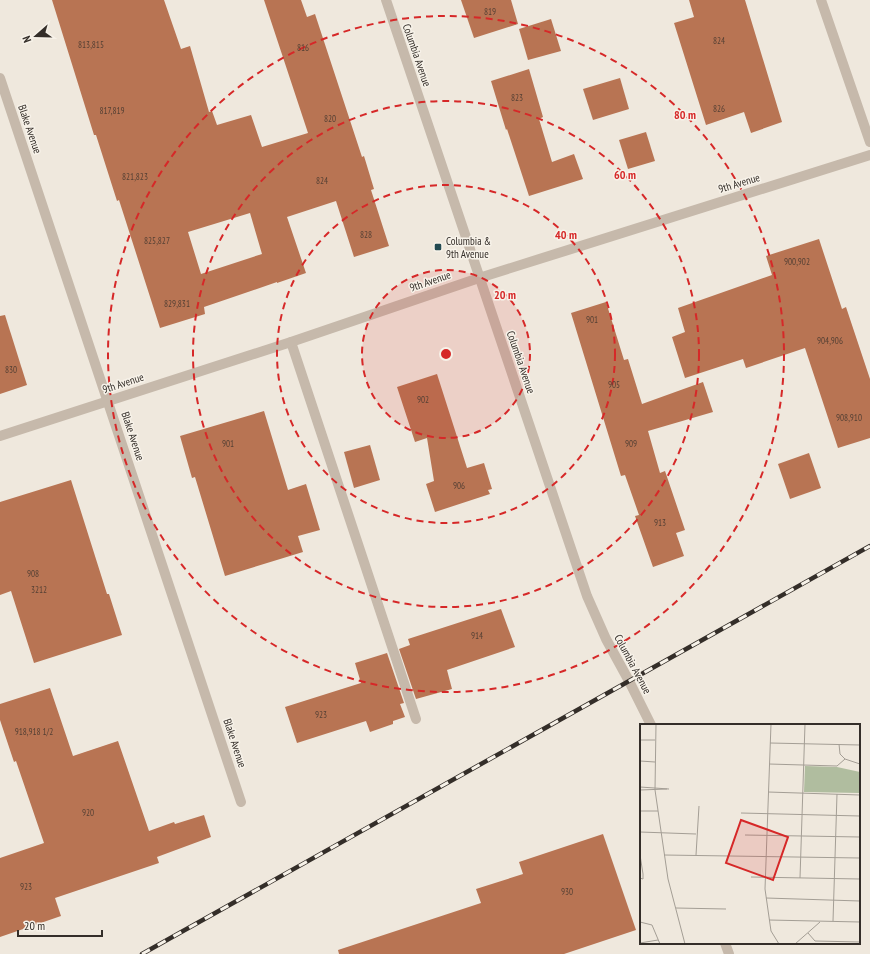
<svg xmlns="http://www.w3.org/2000/svg" width="870" height="954" font-family="'PT Sans Narrow',sans-serif">
<style>
.building{fill:#b87453;fill-rule:evenodd}
.lines{fill:none;stroke-linecap:round;stroke-linejoin:round}
.service{stroke:#c6b9ab;stroke-width:10}
.minor{stroke:#c6b9ab;stroke-width:10}
.tertiary{stroke:#c6b9ab;stroke-width:10}
.rail-casing{stroke:#342e29;stroke-width:4.5}
.rail{stroke:#f7f2e9;stroke-width:3;stroke-dasharray:9;stroke-linecap:butt}
.ring{fill:none;stroke:#d62828;stroke-width:2;stroke-dasharray:7 5}
.poi-dot{fill:#234a51;stroke:#f7f2e9;stroke-width:1.5}
.labels{text-anchor:middle;stroke-width:3;stroke-linejoin:round;paint-order:stroke}
.number-label{font-size:9px;fill:#554034}
.street-label{font-size:11px;fill:#342e29;stroke:#f7f2e9}
.poi-label{font-size:11px;fill:#342e29;stroke:#f7f2e9;text-anchor:start}
.inset-road{fill:none;stroke:#a49e95;stroke-width:1}
.view{fill:#d62828;fill-opacity:0.15;stroke:#d62828;stroke-width:2}
.inset-edge{fill:none;stroke:#342e29;stroke-width:2}
.centre{fill:#d62828;stroke:#f7f2e9;stroke-width:2}
.ring-label{font-size:12px;text-anchor:middle;font-weight:bold;fill:#d62828;stroke:#f7f2e9;stroke-width:3;stroke-linejoin:round;paint-order:stroke}
</style>
<rect width="100%" height="100%" fill="#efe8dd"/>
<g class="building">
<path d="M52 0H164L181 49 190 46 209 112 212 111 217 125 251 115 262 147 308 133 264 0H301L307 17 315 14 362 157 364 156 374 189 371 190 389 246 354 257 336 201 287 217 306 273 277 283V282L204 307 205 314 160 328 119 200 117 201 96 135H94ZM250 213 262 254 201 274 188 232Z"/>
<path d="M461 0H511L518 24 474 38Z"/>
<path d="M689 0H745L782 122 751 133 744 112 706 125 674 23 694 17Z"/>
<path d="M551 19 561 51 528 60 519 29Z"/>
<path d="M529 69 543 117 539 119 552 162 574 154 583 179 529 196 507 129 506 130 491 81Z"/>
<path d="M620 78 629 109 593 120 583 89Z"/>
<path d="M646 132 655 161 628 169 619 140Z"/>
<path d="M819 239 842 309 846 307 870 379V438L838 448 805 348 746 368 743 359 685 378 672 337 685 332 678 308 772 275 766 256Z"/>
<path d="M606 302 624 360 628 359 642 404 703 382 713 412 648 431 660 473 665 471 685 530 676 533 684 556 653 567 635 516 639 515 625 475 621 476 571 313Z"/>
<path d="M5 315 27 385 0 394V316Z"/>
<path d="M437 374 467 468 484 463 492 489 488 490 490 494 435 512 426 484 434 481 427 438 415 442 397 387Z"/>
<path d="M264 411 288 490 306 484 320 530 298 536 303 552 225 576 195 477 192 478 180 436Z"/>
<path d="M370 445 380 480 354 488 344 452Z"/>
<path d="M809 453 821 488 790 499 778 464Z"/>
<path d="M71 480 107 594H109L122 635 34 663 11 591 0 595V502Z"/>
<path d="M501 609 515 647 447 670 452 689 416 699 399 649 410 645 408 639Z"/>
<path d="M387 653 404 703 400 704 405 717 393 721V724L370 732 366 721 297 743 285 707 361 683 355 663Z"/>
<path d="M50 688 73 756 118 741 149 831 174 822 175 824 204 815 211 837 157 857 159 863 55 898 61 916 0 937V858L44 843 16 761 14 762 0 720V704Z"/>
<path d="M603 834 636 930 564 954H339L338 950 481 903 476 889 523 874 519 862Z"/>
</g>
<g class="lines">
<path class="service" d="M291 342 416 719"/>
<g class="minor">
<path d="M821 0 870 142"/>
<path d="M0 78 241 802"/>
<path d="M0 436 291 342 479 278 870 155"/>
</g>
<g class="tertiary">
<path d="M386 0 587 596 606 639 629 681 651 725"/>
<path d="M725 943 729 954"/>
</g>
<g class="rail-casing">
<path id="rail" d="M142 954 870 546"/>
</g>
<use href="#rail" class="rail"/>
</g>
<circle cx="446" cy="354" r="84" fill="#d62828" fill-opacity=".12"/>
<g class="ring">
<circle cx="446" cy="354" r="84"/>
<circle cx="446" cy="354" r="169"/>
<circle cx="446" cy="354" r="253"/>
<circle cx="446" cy="354" r="338"/>
</g>
<rect class="poi-dot" x="434" y="243" width="8" height="8" rx="2"/>
<g class="labels">
<g class="number-label">
<text x="490" y="15">819</text>
<text x="719" y="44">824</text>
<text x="91" y="48">813,815</text>
<text x="303" y="51">816</text>
<text x="517" y="101">823</text>
<text x="719" y="112">826</text>
<text x="112" y="114">817,819</text>
<text x="330" y="122">820</text>
<text x="135" y="180">821,823</text>
<text x="322" y="184">824</text>
<text x="366" y="238">828</text>
<text x="157" y="244">825,827</text>
<text x="797" y="265">900,902</text>
<text x="177" y="307">829,831</text>
<text x="592" y="323">901</text>
<text x="830" y="344">904,906</text>
<text x="11" y="373">830</text>
<text x="614" y="388">905</text>
<text x="423" y="403">902</text>
<text x="849" y="421">908,910</text>
<text x="228" y="447">901</text>
<text x="631" y="447">909</text>
<text x="459" y="489">906</text>
<text x="660" y="526">913</text>
<text x="33" y="577">908</text>
<text x="39" y="593">3212</text>
<text x="477" y="639">914</text>
<text x="321" y="718">923</text>
<text x="34" y="735">918,918 1/2</text>
<text x="88" y="816">920</text>
<text x="26" y="890">923</text>
<text x="567" y="895">930</text>
</g>
<g class="street-label">
<text transform="translate(417 55) rotate(71)" y="4">Columbia Avenue</text>
<text transform="translate(30 129) rotate(71)" y="4">Blake Avenue</text>
<text transform="translate(739 183) rotate(-17)" y="4">9th Avenue</text>
<text transform="translate(430 281) rotate(-19)" y="4">9th Avenue</text>
<text transform="translate(521 362) rotate(71)" y="4">Columbia Avenue</text>
<text transform="translate(123 383) rotate(-18)" y="4">9th Avenue</text>
<text transform="translate(133 436) rotate(72)" y="4">Blake Avenue</text>
<text transform="translate(633 664) rotate(62)" y="4">Columbia Avenue</text>
<text transform="translate(235 743) rotate(72)" y="4">Blake Avenue</text>
</g>
<g class="poi-label">
<text x="446" y="245">Columbia &amp;<tspan x="446" dy="13">9th Avenue</tspan></text>
</g>
</g>
<g transform="translate(640 724)">
<rect width="220" height="220" fill="#efe8dd"/>
<path d="M165 42 197 43 220 48V69L164 68Z" fill="#b0bd9f"/>
<path class="inset-road" d="M16 0 15 66 28 155 45 220M131 0 125 165 131 207 139 220M0 16H15M130 19 220 21M199 20 200 30 205 35M0 37 15 38M129 40 197 42 205 35 220 40M0 63 29 65M0 66 27 65M128 68 220 71M0 87H18M101 89 220 92M0 108 56 110M105 111 220 113M0 131 3 150V155L0 154M24 131 220 134M56 131 59 82M111 153 220 155M160 154 165 0M126 174 220 177M36 184 86 185M129 196 220 198M193 197 197 70M0 198 12 201 20 220M168 209 175 217 220 218M0 219 18 216M155 220 180 198"/>
<path class="view" d="M101 96 148 113 133 156 86 139Z"/>
<rect width="220" height="220" class="inset-edge"/>
</g>
<circle cx="446" cy="354" r="6" class="centre"/>
<g class="ring-label">
<text x="685" y="119">80 m</text>
<text x="625" y="179">60 m</text>
<text x="566" y="239">40 m</text>
<text x="505" y="299">20 m</text>
</g>
<g transform="translate(36 36) rotate(250)" stroke="#f7f2e9" stroke-width="3" paint-order="stroke">
<path d="M0-3L7 15L0 10L-7 15Z" fill="#342e29"/>
<text y="-6" font-size="11" font-weight="bold" text-anchor="middle" fill="#342e29">N</text>
</g>
<path d="M18 930v6h84v-6" fill="none" stroke="#342e29" stroke-width="2"/>
<text x="24" y="930" font-size="12" fill="#342e29" stroke="#f7f2e9" stroke-width="3" paint-order="stroke">20 m</text>
</svg>
